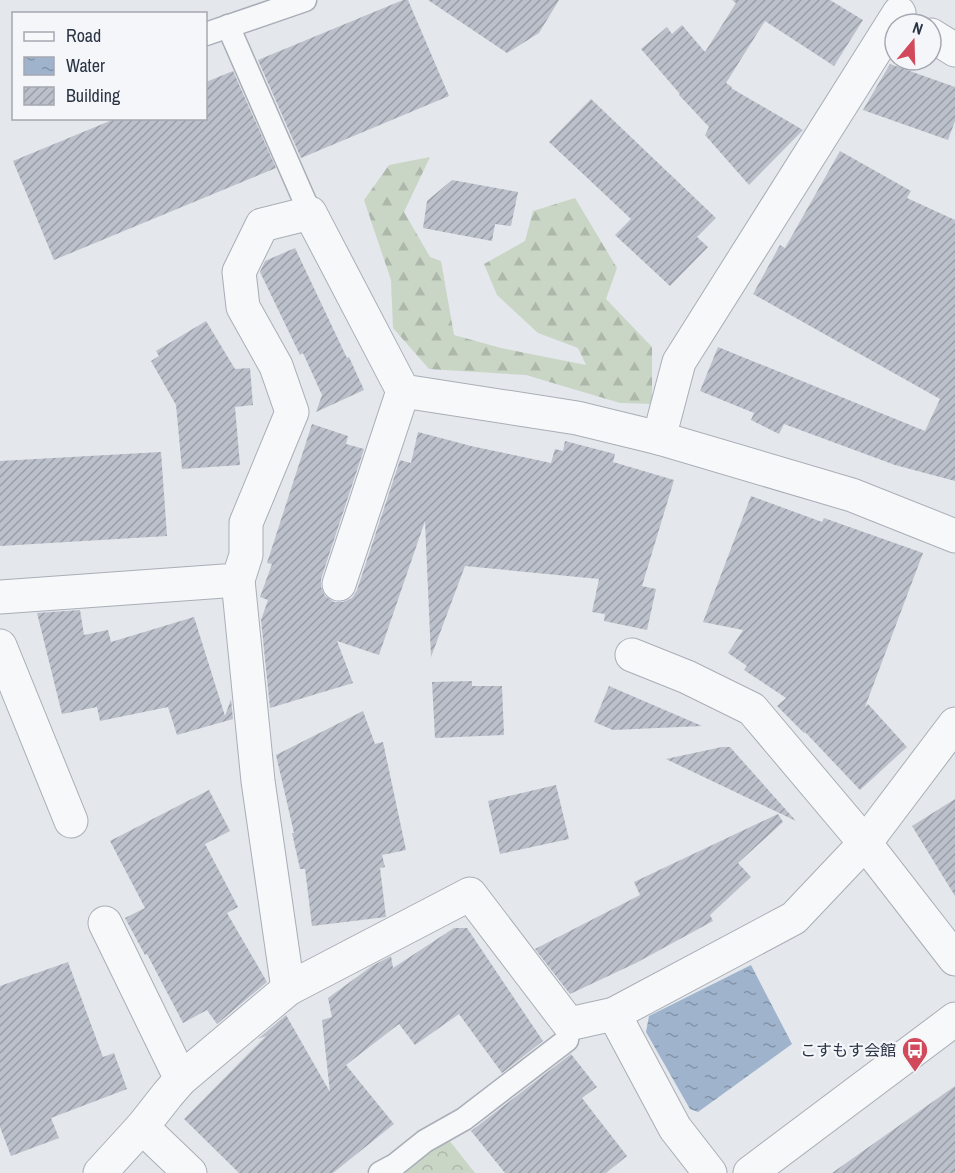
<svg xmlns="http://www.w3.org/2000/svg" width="955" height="1173" font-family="'Archivo Narrow','Noto Sans JP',sans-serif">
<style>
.forest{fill:url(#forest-firs)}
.park{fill:url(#park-crowns)}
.water{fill:url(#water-ripples)}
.building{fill:url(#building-hatch)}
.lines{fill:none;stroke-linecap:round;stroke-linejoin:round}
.service-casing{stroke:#a9aeb7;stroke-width:25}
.minor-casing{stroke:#a9aeb7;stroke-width:35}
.tertiary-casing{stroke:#a9aeb7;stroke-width:35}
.service{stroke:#f7f8fa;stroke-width:22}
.minor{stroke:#f7f8fa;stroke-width:33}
.tertiary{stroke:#f7f8fa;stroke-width:33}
.labels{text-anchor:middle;stroke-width:4.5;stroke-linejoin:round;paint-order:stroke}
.poi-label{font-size:16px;fill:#2b3445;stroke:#f4f6f9;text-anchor:end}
</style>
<defs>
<pattern id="forest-firs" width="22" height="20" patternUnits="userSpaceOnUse" patternTransform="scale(1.5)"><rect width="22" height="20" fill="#c9d6c5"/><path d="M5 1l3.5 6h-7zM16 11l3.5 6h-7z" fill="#adb8ab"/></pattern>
<pattern id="park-crowns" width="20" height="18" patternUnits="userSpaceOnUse" patternTransform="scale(1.5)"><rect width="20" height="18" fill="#c9d6c5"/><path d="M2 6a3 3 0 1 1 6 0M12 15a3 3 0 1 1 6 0" fill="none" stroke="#adb8ab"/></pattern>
<pattern id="water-ripples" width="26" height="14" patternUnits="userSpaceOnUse" patternTransform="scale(1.5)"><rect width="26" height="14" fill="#9fb4cc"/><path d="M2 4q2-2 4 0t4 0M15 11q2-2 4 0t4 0" fill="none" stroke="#8293a7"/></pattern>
<pattern id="building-hatch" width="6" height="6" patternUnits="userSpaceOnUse" patternTransform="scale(1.5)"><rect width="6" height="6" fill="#bbc0ca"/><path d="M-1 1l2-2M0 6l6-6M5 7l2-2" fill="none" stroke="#989da6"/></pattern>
</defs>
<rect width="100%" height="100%" fill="#e4e7ec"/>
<path class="forest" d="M430 157 404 212 430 257 441 261 454 335 501 348 586 365 578 348 538 333 497 295 484 264 525 241 533 211 575 198 617 268 606 299 652 347V404L620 403 526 375 429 369 393 328 391 280 364 200 389 165Z"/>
<path class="park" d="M445 1135 475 1173H392Z"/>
<path class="water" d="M751 965 792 1044 698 1112 690 1109 646 1032 649 1016Z"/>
<g class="building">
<path d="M403 0H408L449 96 301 158 258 60Z"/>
<path d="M428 0H559L539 33 507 53Z"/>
<path d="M732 0H830L863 20 834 66 765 21 726 83 732 87 731 88 803 130 749 185 705 135 709 127 679 95 680 94 641 49 667 27 672 34 682 25 705 52 736 3Z"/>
<path d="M890 64 955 87V121L948 140 863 110Z"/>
<path d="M233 71 276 168 54 260 13 161 117 118H206V82Z"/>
<path d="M591 99 716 218 697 237 708 247 670 286 615 235 631 219 549 142Z"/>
<path d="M840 151 911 191 907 198 955 220V481L895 465 784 424 779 434 751 420 754 413 700 391 718 347 925 431 940 399 753 294 780 245 785 248Z"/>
<path d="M452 180 518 192 511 226 495 224 492 241 423 228 427 201Z"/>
<path d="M295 248 347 358 349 357 364 390 316 412 322 395 303 353 300 355 260 272 265 261Z"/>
<path d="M206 321 235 369 250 368 253 405 235 407 240 465 182 469 176 405 151 361 159 356 156 351Z"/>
<path d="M312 424 348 436 346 444 364 449 321 579V587L325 596 334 602H343L352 598 357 590 400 460 411 463 418 432 471 446 551 463 555 449 563 451 565 441 615 454 613 462 674 480 642 586 656 589 647 630 604 621 605 614 592 612 599 579 465 566 431 657 425 521 379 655 337 641 353 683 270 708 261 620 268 600 260 597 272 564 267 563Z"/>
<path d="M161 452 167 536 0 546V461Z"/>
<path d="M751 496 822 522 824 518 923 553 865 707 868 704 907 747 860 790 805 732 804 733 777 706 786 698 744 670 747 666 728 653 743 630 703 622Z"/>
<path d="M80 610 84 635 108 630 111 642 194 617 225 716 231 699 233 719 177 735 168 707 100 721 97 707 62 714 37 613Z"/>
<path d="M472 681V686H502L504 735 435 738 432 682Z"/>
<path d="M609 686 702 726 613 730 594 722Z"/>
<path d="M363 711 375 744 383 742 406 850 382 855 385 867 380 868 386 917 312 926 305 869H300L292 833H294L276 755Z"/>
<path d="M722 747H730L796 821 666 759Z"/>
<path d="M556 785 569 839 500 854 488 801Z"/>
<path d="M209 790 230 831 205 844 238 907 227 913 267 982 217 1024 207 1010 183 1023 147 954 145 955 125 918 145 908 110 841Z"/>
<path d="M955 799V896L912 826Z"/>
<path d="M778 814 783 822 738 863 751 877 710 915 713 921 636 963 570 994 535 949 640 895 634 882Z"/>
<path d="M454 928H467L543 1041 502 1073 459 1014 415 1045 399 1024 346 1065 394 1124 333 1173H239L184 1119 266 1036 258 1039 286 1015 330 1092 322 1020 332 1017 328 998 372 966 391 956 393 968Z"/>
<path d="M68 962 103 1057 114 1053 127 1089 51 1118 59 1138 11 1156 0 1127V986Z"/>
<path d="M571 1054 597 1087 582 1098 627 1156 606 1173H505L471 1131Z"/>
<path d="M955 1086V1173H832Z"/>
</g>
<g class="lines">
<g class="service-casing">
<g id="service">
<path d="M228 26 310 213"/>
<path d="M206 34 305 0"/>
<path d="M380 1173 395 1165 425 1141 464 1119 567 1040 569 1024"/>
</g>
</g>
<g class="minor-casing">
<g id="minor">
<path d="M931 35 955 50"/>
<path d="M659 438 679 362 899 13"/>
<path d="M238 580 258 781 288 989"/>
<path d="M339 584 403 391"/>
<path d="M0 597 238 580 246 555V523L292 412 276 366 243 307 239 272 262 225 310 213 403 391 577 418 659 438 852 495 955 536"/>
<path d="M0 646 71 821"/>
<path d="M632 655 687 677 752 709 865 843 955 959"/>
<path d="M105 923 181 1079"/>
<path d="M614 1014 675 1128 710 1173"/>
<path d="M142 1127 190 1173"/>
<path d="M100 1173 142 1127 168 1094 181 1079 288 989 470 894 569 1024 614 1014 794 918 865 843 955 724"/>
</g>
</g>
<g class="tertiary-casing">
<path id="tertiary" d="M750 1173 955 1019"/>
</g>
<use href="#service" class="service"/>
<use href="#minor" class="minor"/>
<use href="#tertiary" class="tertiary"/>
</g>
<defs>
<g id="bus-pin" transform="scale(1.35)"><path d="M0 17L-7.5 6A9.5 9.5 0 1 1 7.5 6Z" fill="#d1495b" stroke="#f4f6f9"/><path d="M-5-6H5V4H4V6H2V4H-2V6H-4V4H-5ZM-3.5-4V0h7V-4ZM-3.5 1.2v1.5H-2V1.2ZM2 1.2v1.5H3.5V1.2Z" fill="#fff"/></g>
</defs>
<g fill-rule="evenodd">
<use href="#bus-pin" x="915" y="1050"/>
</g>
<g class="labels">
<g class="poi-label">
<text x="896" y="1056">こすもす会館</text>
</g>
</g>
<rect x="12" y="12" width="195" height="108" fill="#f4f6f9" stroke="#a4a8b1" stroke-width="1.5"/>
<rect x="24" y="32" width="30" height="9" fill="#f7f8fa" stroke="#a4a8b1" stroke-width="1.5"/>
<text x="66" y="42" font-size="18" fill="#2b3445">Road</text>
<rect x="24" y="57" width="30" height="18" fill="url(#water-ripples)" stroke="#a4a8b1" stroke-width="1.5"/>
<text x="66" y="72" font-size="18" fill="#2b3445">Water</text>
<rect x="24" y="87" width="30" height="18" fill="url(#building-hatch)" stroke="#a4a8b1" stroke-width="1.5"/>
<text x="66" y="102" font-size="18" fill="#2b3445">Building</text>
<g transform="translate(913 42) rotate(19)"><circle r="28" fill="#f4f6f9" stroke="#a4a8b1" stroke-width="1.5"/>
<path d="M0-4.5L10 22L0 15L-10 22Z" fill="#d1495b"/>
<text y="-9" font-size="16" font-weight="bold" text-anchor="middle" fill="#2b3445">N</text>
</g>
</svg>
